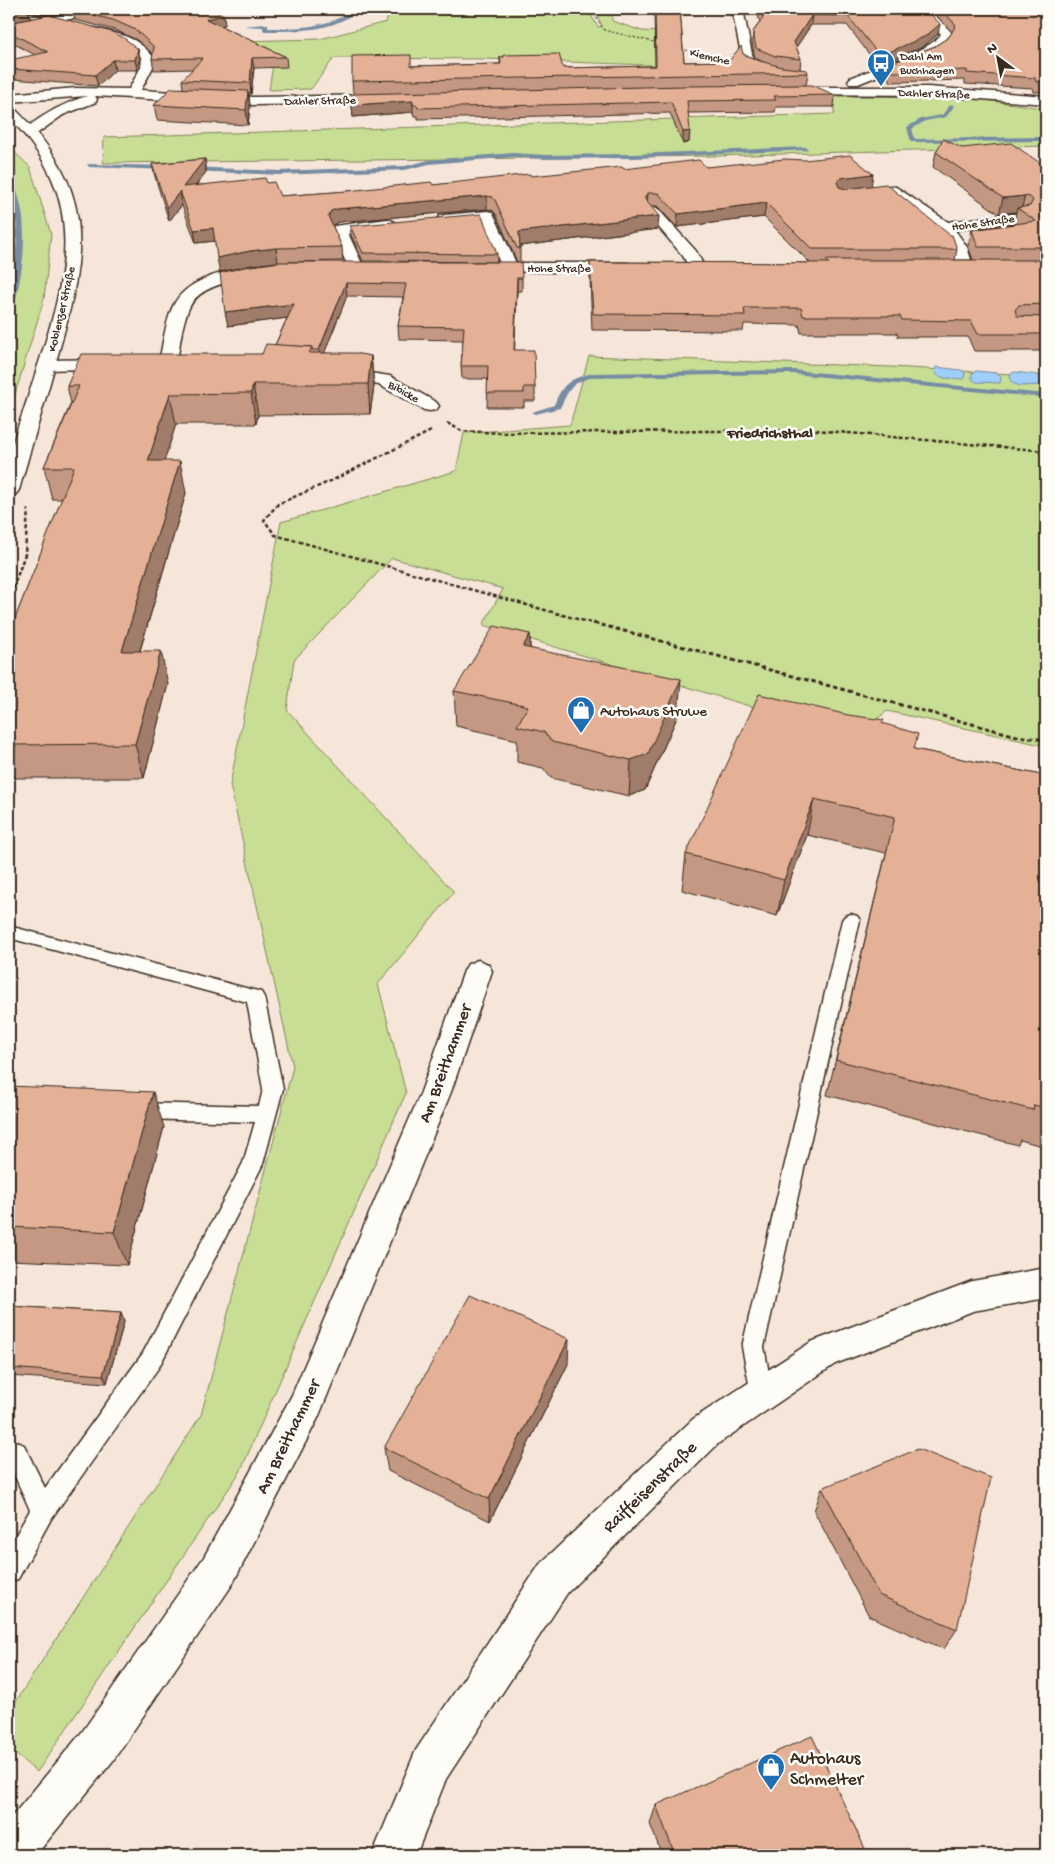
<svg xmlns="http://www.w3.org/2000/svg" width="1055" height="1864" font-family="'Gochi Hand',sans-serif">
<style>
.green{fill:#c7de94;stroke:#818459}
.water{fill:#9fcefb;stroke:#778ca3}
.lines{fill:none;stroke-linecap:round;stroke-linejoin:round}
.stream{fill:#778ca3;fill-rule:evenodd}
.service-casing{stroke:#3b2a1e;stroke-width:3}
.minor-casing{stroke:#3b2a1e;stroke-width:3}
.secondary-casing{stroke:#3b2a1e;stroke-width:3}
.path-far2{stroke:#3b2a1e;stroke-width:1;stroke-dasharray:2.5 2;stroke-linecap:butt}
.path-far1{stroke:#3b2a1e;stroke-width:2.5;stroke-dasharray:4 2.5;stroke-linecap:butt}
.path{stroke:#3b2a1e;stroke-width:3;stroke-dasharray:4.5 3;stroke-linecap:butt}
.service{fill:#fdfcf7;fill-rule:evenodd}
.minor{fill:#fdfcf7;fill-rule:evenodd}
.secondary{fill:#fdfcf7;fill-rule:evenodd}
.wall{fill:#c49882;stroke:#3b2a1e;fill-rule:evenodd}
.shaded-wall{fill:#a07c6a;stroke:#3b2a1e}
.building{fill:#e4b197;stroke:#3b2a1e}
.labels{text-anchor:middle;stroke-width:5;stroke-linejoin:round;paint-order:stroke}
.far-street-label{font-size:12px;fill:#3b2a1e;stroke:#fdfcf7}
.far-poi-label{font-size:12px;fill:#3b2a1e;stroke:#fdfcf7;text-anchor:start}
.far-quarter-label{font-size:15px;font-weight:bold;fill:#3b2a1e;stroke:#fdfcf7}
.poi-label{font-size:15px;fill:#3b2a1e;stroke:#fdfcf7;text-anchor:start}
.near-street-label{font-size:18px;fill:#3b2a1e;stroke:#fdfcf7}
.near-poi-label{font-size:18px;fill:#3b2a1e;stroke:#fdfcf7;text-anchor:start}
</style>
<rect width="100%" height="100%" fill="#f6e6da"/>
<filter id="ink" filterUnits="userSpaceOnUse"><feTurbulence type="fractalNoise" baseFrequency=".02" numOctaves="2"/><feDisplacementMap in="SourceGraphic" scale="10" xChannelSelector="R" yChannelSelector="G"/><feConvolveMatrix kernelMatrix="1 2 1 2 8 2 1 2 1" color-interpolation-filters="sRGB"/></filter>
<g filter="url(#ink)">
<g class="green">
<path d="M390 9H593L592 17 598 27 602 26 597 15 598 9H613L612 21 642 31 678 33 673 66 487 59 334 58 311 89 269 90 273 64 240 41 320 39 386 22Z"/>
<path d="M830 96 964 97 1042 108 1046 113V146L715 156 103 163 104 137 835 114Z"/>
<path d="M9 147 30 167 51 234 44 299 9 414Z"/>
<path d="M589 356 892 367 1046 376V746L887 711 854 738 483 625 503 589 392 558 294 660 287 710 454 892 378 984 406 1093 240 1472 37 1772 9 1749V1712L201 1415 293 1067 230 785 281 522 456 471 464 433 570 425Z"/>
</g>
<g class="water">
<path d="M936 367 961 370 965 372 964 379 944 378 935 374Z"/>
<path d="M977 371 996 373 1001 376 1000 383 976 382 972 379V373Z"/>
<path d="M1015 372 1038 375 1043 378V385L1019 386 1011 382 1010 374Z"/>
</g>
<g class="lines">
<g class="stream">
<path d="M354 9H359C335 32 297 31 265 31L263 30V27L243 26 266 24 268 25V28C298 28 329 28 354 9Z"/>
<path d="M951 104 954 106 946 117 925 121 912 129 915 139 1046 137V141L911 142 907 127 921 119 942 115Z"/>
<path d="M806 147 808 150 635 158 545 159 513 157 429 164 405 170 279 175 192 171 189 169 192 167 279 171 405 166 429 160 513 153 545 155 635 154Z"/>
<path d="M9 164 13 165 14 166 9 168Z"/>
<path d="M87 164 168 166 171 168 168 170 89 167Z"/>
<path d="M9 176C13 179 14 184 16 189 31 229 22 275 12 315L9 317C7 289 18 259 17 229 16 211 8 193 9 176Z"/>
<path d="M793 370 1046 394V398L793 374 594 377C571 382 570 388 560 408L536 414 532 412 554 405C563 382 571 378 594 373Z"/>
</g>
<g class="service-casing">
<g id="service">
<path d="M9 9 52 18 56 20 52 22 9 12Z"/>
<path d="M851 914 857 916 860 920 764 1347 773 1394 770 1402 762 1405 754 1402 751 1394 742 1347 842 920 845 916Z"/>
<path d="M9 926 261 992 264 997 283 1089 263 1164 159 1367 51 1519 18 1579 9 1582V1547L30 1510 9 1463V1438L24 1445 45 1488 143 1353 243 1163 255 1122 137 1119 130 1117 127 1111 130 1105 137 1103 259 1106 263 1089 247 1002 9 938Z"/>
</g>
</g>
<g class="minor-casing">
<g id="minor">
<path d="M90 9H112L106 12 9 31V25Z"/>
<path d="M732 9H743L753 59 779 68 781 71 779 74C769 76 751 69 743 64Z"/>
<path d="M918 9H929L951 32 953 34 946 45 932 54 858 84H850L848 81 850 78C870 70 930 52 941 34Z"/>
<path d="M94 28C118 33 139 37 154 58L153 67 141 90 254 97 388 95 394 99 388 103 254 105 95 96 97 99 96 102 63 115 35 135H25L23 132 25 129C44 114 64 103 87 96L9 102V94L76 88 129 89 141 67 142 58C129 41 109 39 90 34L88 32 90 30Z"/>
<path d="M788 87H928L1046 96V104L928 95 784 94 782 91 784 88Z"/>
<path d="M891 186 896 187 948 222 1021 213 1026 214 1028 217 1026 220 1021 221 955 230 967 247 974 269 972 272H960C955 265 955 255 951 247 939 223 909 209 888 195H871L869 192 871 189Z"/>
<path d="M652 207 657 208 696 251 705 268 703 271H691L683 256 645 211 647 208Z"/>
<path d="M487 211 492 212 494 215 516 263H627L633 265 635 268 633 271 627 273 477 271 475 268 477 265 500 263 482 220 445 223 440 222 438 219 440 216 445 215Z"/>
<path d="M388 219 393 221 396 224 393 227 348 233 364 268 362 271H350L331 229 334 226Z"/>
<path d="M257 266 263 268 265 271 263 274C242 280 201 283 190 306 182 322 180 344 177 362L174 366 168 367 162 366 159 362C163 344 165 323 173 306 187 277 229 270 257 266Z"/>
<path d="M113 359 119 360 122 364 119 368 47 370 41 369 38 365 41 361 47 360Z"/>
<path d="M336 368 390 376 436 402 439 406 436 410 430 411 424 410 379 385 330 377 327 373 330 369Z"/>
<path d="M478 960 488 964 492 971 451 1092 318 1418 232 1585 112 1762 36 1855H9V1820L82 1732 204 1557 292 1395 421 1092 464 971 468 964Z"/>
<path d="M1046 1268V1298L973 1311 835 1364 719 1443 568 1592 446 1779 416 1855H372L416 1750 540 1564 693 1419 811 1342 972 1281Z"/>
</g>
</g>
<g class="secondary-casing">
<path id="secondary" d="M9 107 14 108C96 188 88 248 59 351 46 398 32 444 19 490L16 494 9 496C8 485 7 470 9 458 13 439 21 419 27 400 60 295 99 207 9 118Z"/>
</g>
<g class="path-far2">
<path d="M595 9V16L604 30 658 43"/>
<path d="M681 49 721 58"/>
</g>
<g class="path-far1">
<path d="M447 423 462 431 502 433 816 430 1046 451"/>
<path d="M431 431 333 480 278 504 264 520 275 535 599 625"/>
<path d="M9 600 25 554 28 509"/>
</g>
<path class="path" d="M594 623 1017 736 1046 740"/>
<use href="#service" class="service"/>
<use href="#minor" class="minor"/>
<use href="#secondary" class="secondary"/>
</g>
<g class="wall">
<path d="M9 9H211L225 25 221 26 286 57 287 67 254 68 251 94H249L250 106 248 125 157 120 154 105 183 88 182 80 193 69 154 70 152 59 153 54 137 40 115 30 75 20 73 10 49 15 138 49 140 59 137 70H115L98 86 13 79 10 69 35 55 9 41ZM29 11 48 15 30 19Z"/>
<path d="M654 9H680L684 62 729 61 743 54 760 61 765 63 755 58 752 42 753 32 760 22 756 9H926L938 34 924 46 878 66 847 25H811L796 47 801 59 800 69 808 73 806 85 835 95 834 107H776L775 112 688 113 689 142 683 144 670 113 418 119V116H414L413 112 353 117 352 105 353 93 352 81 411 66 500 64V57L563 68 655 66Z"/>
<path d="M930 9H1046V92H1034L1033 88 965 84V80L891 82 886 75 887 65 935 46 949 37 952 32Z"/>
<path d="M962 148 1046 167V351H974L968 337H898L897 333H801L799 325 744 324 743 331 592 330 590 278V262L810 263 764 217 677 227 657 206H651L658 229 520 246V262H517L496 214 492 210 487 209 338 222 333 225H332L342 247 343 261 288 262 522 278V291H517L514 350 535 387V401H524V407H487L488 379H462L461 366 463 340 399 339 398 326 403 297 347 296 324 353 371 356 374 386 370 414 258 415 256 424H176L164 461 186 493 140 651 168 684 144 778H9V634L62 499H52L44 467 71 403 67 386 262 354 275 345 287 318 228 326 278 262 252 265 220 272 215 241 196 243 182 205 169 221 155 177 152 164 205 159 206 172 196 185 267 183 280 196 433 185 624 169 706 167 871 186 957 249 955 260H973L968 246 972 230 1014 224 1016 212 999 214 933 167 936 152Z"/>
<path d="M350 226 497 254V262L363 261 351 235Z"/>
<path d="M530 634V648L678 715 645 790 629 796 551 778 543 768 517 762V740L456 726 454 691Z"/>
<path d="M883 723 914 749 1046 776V1147L1020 1140 1018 1145 827 1095 886 853 807 835 777 916 682 890 686 854Z"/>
<path d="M9 1086 164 1127 127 1265 9 1260Z"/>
<path d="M9 1306 121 1313 124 1322 107 1383 9 1376Z"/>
<path d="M568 1364 490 1521 388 1471 384 1448Z"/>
<path d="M822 1488 957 1629 944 1649 869 1616 814 1511Z"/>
<path d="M656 1805 868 1855H662L650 1824Z"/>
</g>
<g class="shaded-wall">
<path d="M28 9 30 19 9 23V13Z"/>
<path d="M47 9H82L48 15Z"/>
<path d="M224 15 225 25 207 29 206 19Z"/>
<path d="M812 15 811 25 793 52 794 42Z"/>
<path d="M940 24 938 34 924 46 878 66 880 56Z"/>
<path d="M138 49 140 59 137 70 135 60Z"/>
<path d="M252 58 254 68 251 94 250 83Z"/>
<path d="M113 60 115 70 98 86 95 75Z"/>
<path d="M248 91 250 106 248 125 246 110Z"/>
<path d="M413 101V112L353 117 352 105Z"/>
<path d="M690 131 689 142 683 144V132Z"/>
<path d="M205 159 206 172 185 200 183 187Z"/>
<path d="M873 174 871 187 835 195 837 182 841 178Z"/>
<path d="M180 191 182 205 169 221 167 208Z"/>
<path d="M648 193 647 206 644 198Z"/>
<path d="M487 196V209L338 222 333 225 329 230 328 216 331 211 337 209Z"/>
<path d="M1025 196 1021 211 1017 208 1016 212 999 214 1003 198Z"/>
<path d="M766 203 764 217 677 227 678 214Z"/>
<path d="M659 216 658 229 519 246V232Z"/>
<path d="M213 228 215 241 196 243 194 230Z"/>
<path d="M276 248 278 262 252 265 220 272 217 258 250 251Z"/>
<path d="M517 278V291L514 364V350Z"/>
<path d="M346 283 347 296 320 364 319 350Z"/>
<path d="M294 304 295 317 228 326 225 312Z"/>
<path d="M371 356 374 386 370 414 368 384Z"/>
<path d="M253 384 258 415 256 424 251 393Z"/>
<path d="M170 394 176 424 154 493 148 461Z"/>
<path d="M180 461 186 493 130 684 122 651Z"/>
<path d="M530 634V669L523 647Z"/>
<path d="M161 651 168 684 144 778 135 744Z"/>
<path d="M681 679 678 715 645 790 629 796 631 760Z"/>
<path d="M814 799 807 835 777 916 784 880Z"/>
<path d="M153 1092 164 1127 127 1265 114 1232Z"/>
<path d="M121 1313 124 1322 107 1383 103 1375Z"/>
<path d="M569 1339 568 1364 490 1521 489 1499Z"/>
</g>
<g class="building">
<path d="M9 9H28L9 13Z"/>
<path d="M81 9H211L224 15 206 19 286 57 252 58 250 83 182 80 203 58 152 59 154 47 136 30 113 20 73 10Z"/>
<path d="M655 9H680L684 62 729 61 741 46 743 54 760 61 782 67 807 70 808 73 352 81V56L411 55V66L501 64 500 57H504V55L559 54 563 68 656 66Z"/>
<path d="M760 9H926L940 24 926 36 880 56 848 16 812 15 794 42 801 59 775 56 756 48 753 32 763 18Z"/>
<path d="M941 9H1046V82H1036L1035 78 967 73V70L893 72 887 65 935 46 949 37 956 25Z"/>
<path d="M49 15 112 32 124 38 138 49 135 60H113L95 75 10 69V60L48 52 9 32V23Z"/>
<path d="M812 85 835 95 774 96 776 100 687 101 690 131 683 132 671 102 418 108 417 105H413V101L352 105V94L685 86Z"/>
<path d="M171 88 248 91 246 110 154 105Z"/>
<path d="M943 139 962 148 1011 143 1046 167V247H978L972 230 1036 221 1017 208 1030 206 1033 200 1030 197 1025 196 1003 198 936 152Z"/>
<path d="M850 155 873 174 841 178 837 182 839 187 846 189 886 184 950 235H952L957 249H812L766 203 678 214 658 193H648L644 198 659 216 519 232 520 248H517L495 200 492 197 487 196 337 209 331 211 328 216 342 247 276 248 250 251 217 258 213 228 194 230 180 191 167 208 152 164 205 159 183 187 265 178 267 183 274 182 280 196 347 191 431 182 433 185 530 174 531 176 622 167 624 169 699 160 706 167 785 159 805 160Z"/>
<path d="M481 214 497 254 363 253 350 226Z"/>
<path d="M826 260H1046V304L1019 305 1015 310 1017 316 1046 317V334H978L971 321 902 320 900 316H803L801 308H744L745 315 593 314 590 262 829 263Z"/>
<path d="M280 262H521L522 278H517L514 350H534L535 387H524V393H487L488 366H461L464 327 398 326 406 284 346 283 319 350H312V347L275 345 294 304 225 312 220 273 244 267Z"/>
<path d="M266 344 312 347 309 353H354L371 356 368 384H253L251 393 170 394 148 461H180L122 651H161L135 744 9 745V634L74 467H44L79 386H67L81 354H262Z"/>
<path d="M494 626 530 634 523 647 681 679 648 754 631 760 552 742 544 732 517 726 528 706 454 691Z"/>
<path d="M759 694 848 715 884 720 882 723 918 734 914 749 1046 776V1108L1034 1105 1033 1110 836 1060 895 817 814 799 784 880 686 854Z"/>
<path d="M9 1086 153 1092 114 1232 9 1227Z"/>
<path d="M470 1295 569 1339 489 1499 384 1448Z"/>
<path d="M9 1306 121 1313 103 1375 9 1368Z"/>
<path d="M918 1449 991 1478 957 1629 879 1595 822 1488Z"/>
<path d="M812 1736 868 1855H675L656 1805Z"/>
</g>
</g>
<defs>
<g id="bus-pin" transform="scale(1.4375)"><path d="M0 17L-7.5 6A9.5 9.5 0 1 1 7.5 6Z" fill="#1f6fb2" stroke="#fdfcf7"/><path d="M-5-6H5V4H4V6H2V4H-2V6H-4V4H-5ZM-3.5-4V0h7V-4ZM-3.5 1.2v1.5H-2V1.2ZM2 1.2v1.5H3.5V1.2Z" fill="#fff"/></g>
<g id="shop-pin" transform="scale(1.4375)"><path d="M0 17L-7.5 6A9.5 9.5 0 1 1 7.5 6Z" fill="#1f6fb2" stroke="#fdfcf7"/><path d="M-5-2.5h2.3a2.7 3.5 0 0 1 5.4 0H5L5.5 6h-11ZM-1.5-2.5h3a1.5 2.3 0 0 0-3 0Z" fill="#fff"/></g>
</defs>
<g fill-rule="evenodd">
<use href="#bus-pin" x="881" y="63"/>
<use href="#shop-pin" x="581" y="710"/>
<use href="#shop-pin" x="771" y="1767"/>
</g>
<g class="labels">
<g class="far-street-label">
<text transform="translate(710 56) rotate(13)" y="4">Kiemche</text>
<text transform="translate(934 93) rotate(2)" y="4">Dahler Straße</text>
<text transform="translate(320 100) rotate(-1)" y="4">Dahler Straße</text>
<text transform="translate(983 222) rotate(-8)" y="4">Hohe Straße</text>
<text x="559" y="272">Hohe Straße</text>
<text transform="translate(61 309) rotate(-77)" y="4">Koblenzer Straße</text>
<text transform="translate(404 391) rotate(29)" y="4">Bibicke</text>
</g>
<g class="far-poi-label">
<text x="900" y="60">Dahl Am<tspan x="900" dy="14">Buchhagen</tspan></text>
</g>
<g class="far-quarter-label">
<text x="770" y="437">Friedrichsthal</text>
</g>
<g class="poi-label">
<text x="600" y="715">Autohaus Struwe</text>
</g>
<g class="near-street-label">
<text transform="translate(444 1063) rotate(-70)" y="6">Am Breithammer</text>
<text transform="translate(287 1436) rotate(-64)" y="6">Am Breithammer</text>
<text transform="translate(649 1486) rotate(-44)" y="6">Raiffeisenstraße</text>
</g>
<g class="near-poi-label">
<text x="790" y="1763">Autohaus<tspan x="790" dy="21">Schmelter</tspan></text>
</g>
</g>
<rect width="1055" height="1864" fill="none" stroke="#fdfcf7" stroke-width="30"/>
<rect x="15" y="15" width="1025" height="1834" fill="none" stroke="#3b2a1e" stroke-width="2" filter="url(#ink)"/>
<g transform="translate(998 58) rotate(328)" stroke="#fdfcf7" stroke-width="4" paint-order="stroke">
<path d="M0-4L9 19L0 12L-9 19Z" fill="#3b2a1e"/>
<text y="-8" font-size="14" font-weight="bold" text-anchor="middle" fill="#3b2a1e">N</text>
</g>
</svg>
